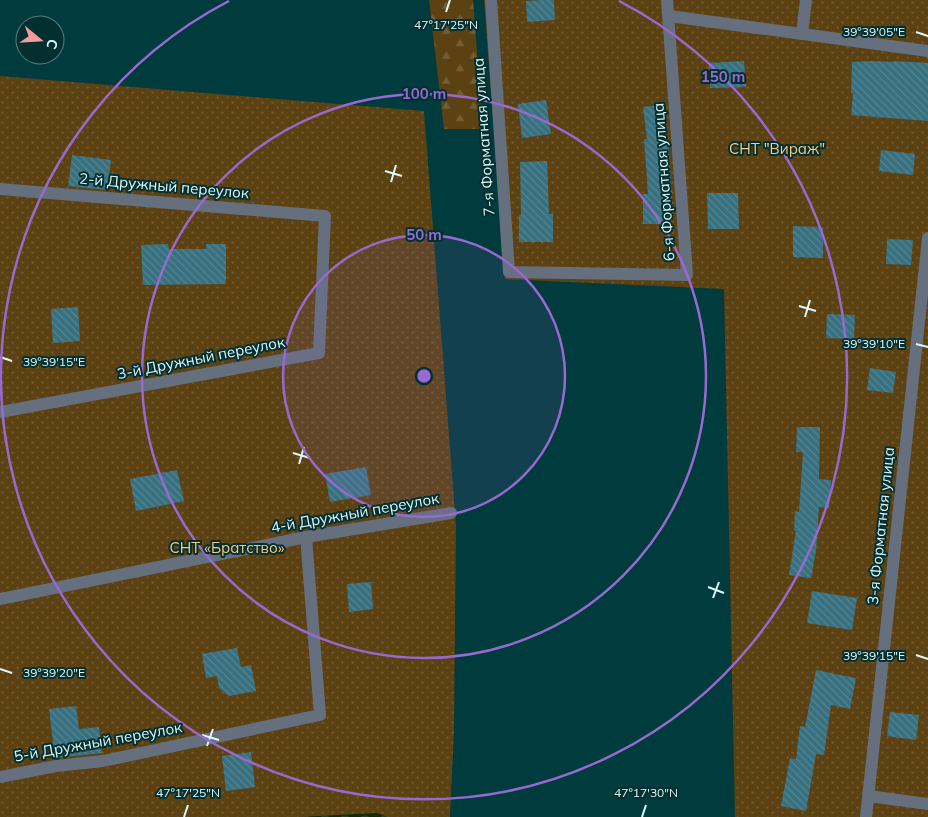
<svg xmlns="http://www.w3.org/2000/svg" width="928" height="817" font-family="Mulish,sans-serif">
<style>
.grass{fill:url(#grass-dots)}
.forest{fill:url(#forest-firs)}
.water{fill:url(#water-waves)}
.building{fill:url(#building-back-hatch)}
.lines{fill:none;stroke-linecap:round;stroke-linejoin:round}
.minor{stroke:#656f7d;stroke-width:12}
.ticks{fill:none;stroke:#ddf8f8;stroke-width:2}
.ring{fill:none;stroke:#9869d0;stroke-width:2.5}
.labels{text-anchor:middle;stroke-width:4;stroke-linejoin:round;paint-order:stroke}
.street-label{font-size:15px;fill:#ddf8f8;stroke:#042f30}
.park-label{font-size:15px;fill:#fdca7b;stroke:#042f30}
.ticks-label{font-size:12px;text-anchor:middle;fill:#ddf8f8;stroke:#042f30;stroke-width:4;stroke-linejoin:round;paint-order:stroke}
.centre{fill:#9869d0;stroke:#042f30;stroke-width:2.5}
.ring-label{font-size:15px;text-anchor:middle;font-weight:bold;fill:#9869d0;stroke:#042f30;stroke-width:4;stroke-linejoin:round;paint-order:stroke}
</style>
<defs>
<pattern id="grass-dots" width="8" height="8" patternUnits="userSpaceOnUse" patternTransform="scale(1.25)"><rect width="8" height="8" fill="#5c4112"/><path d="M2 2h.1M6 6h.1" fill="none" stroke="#735d35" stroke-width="1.8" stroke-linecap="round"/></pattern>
<pattern id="forest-firs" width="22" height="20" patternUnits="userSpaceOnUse" patternTransform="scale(1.25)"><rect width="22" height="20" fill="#5c4112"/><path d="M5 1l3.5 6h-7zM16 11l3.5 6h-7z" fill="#735d35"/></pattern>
<pattern id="water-waves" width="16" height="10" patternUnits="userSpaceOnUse" patternTransform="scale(1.25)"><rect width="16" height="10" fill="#132a09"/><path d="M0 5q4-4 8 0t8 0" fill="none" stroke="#354a2e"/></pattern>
<pattern id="building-back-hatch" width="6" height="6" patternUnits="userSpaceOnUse" patternTransform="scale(1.25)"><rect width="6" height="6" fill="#38707f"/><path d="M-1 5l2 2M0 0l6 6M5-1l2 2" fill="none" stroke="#548592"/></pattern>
</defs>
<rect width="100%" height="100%" fill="#003b3d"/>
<g class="grass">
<path d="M484 0H928V817H735L724 289 505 279Z"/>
<path d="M0 76 424 111 456 526 454 730 450 817H0Z"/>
</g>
<path class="forest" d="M429 0H473L483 129H444Z"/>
<path class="water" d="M377 813 388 817H299Z"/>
<g class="building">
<path d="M541 0H554L555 20 527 22 526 1Z"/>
<path d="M744 61 746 87 710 88 709 63Z"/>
<path d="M872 61 894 62V61L928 63V121L851 115 853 93H851L852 62Z"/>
<path d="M546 100 551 134 522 138 518 104Z"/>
<path d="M660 105 664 138 668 137 672 194V224H643V194H648L644 139H647L643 107Z"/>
<path d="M881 150 915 154 913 175 879 171Z"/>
<path d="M72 155 111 160 107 190 68 186Z"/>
<path d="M547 161 549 214H553V242H519V215H521L520 162Z"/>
<path d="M707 193H738L739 229H708Z"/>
<path d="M793 226 823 227V258L793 257Z"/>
<path d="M887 239 913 240 911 265 886 264Z"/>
<path d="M168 244 169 249H206V244H226V284L143 285 141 245Z"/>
<path d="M78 307 80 341 53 343 51 309Z"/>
<path d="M827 314 855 315 854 339 826 338Z"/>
<path d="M870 368 896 372 893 393 867 390Z"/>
<path d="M797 427H820L819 479 831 480 829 508 819 507 816 551 811 578 789 575 796 531H794L795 511 799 512 803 452H796Z"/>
<path d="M366 467 371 495 330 502 325 474Z"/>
<path d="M177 470 184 501 136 511 130 479Z"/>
<path d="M371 582 373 609 349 612 347 584Z"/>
<path d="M812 591 857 598 852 630 807 623Z"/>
<path d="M237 648 241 667 251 665 256 691 229 696 219 688 217 676 206 678 202 654Z"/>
<path d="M816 670 856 678 850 709 831 705 824 755 816 754 806 811 781 806 790 758 796 759 800 726 805 727Z"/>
<path d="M76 706 79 729 99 727 102 753 55 758 49 709Z"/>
<path d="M890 712 919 715 916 740 887 736Z"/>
<path d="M251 752 255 787 226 791 222 756Z"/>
</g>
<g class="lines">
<g class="minor">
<path d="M491 0 509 272 687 275 667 0"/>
<path d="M669 16 928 51"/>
<path d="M802 34 806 0"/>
<path d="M0 189 325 216 319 353 0 412"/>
<path d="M0 599 306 537 451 513"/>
<path d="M0 777 56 766 103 761 320 715 306 537"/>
<path d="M869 796 928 804"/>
<path d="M866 817 928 238"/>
</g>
</g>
<path class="ticks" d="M446 12 450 0M916 32 928 36M385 171 402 176M391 182 396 165M799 306 816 311M805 317 810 300M916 344 928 347M0 357 12 361M293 453 310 458M299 464 304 447M708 587 724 593M713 598 719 582M916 655 928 659M0 669 12 673M202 735 219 740M207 746 213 729M184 817 188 805M642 817 646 805"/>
<circle cx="424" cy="376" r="141" fill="#9869d0" fill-opacity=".12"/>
<g class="ring">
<circle cx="424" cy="376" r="141"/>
<circle cx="424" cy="376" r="282"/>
<path d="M619 1A423 423 0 1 1 229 1"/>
</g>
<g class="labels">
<g class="street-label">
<text transform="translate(484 137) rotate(-94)" y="5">7-я Форматная улица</text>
<text transform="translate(664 182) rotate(-94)" y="5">6-я Форматная улица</text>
<text transform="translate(164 186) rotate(5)" y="5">2-й Дружный переулок</text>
<text transform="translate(201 358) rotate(-11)" y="5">3-й Дружный переулок</text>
<text transform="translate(355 513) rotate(-10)" y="5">4-й Дружный переулок</text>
<text transform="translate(881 526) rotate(-84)" y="5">3-я Форматная улица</text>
<text transform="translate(98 742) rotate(-10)" y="5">5-й Дружный переулок</text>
</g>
<g class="park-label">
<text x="777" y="154">СНТ "Вираж"</text>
<text x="227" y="553">СНТ «Братство»</text>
</g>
</g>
<g class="ticks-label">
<text x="446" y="29">47°17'25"N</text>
<text x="874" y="36">39°39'05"E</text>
<text x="874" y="348">39°39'10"E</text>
<text x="54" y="366">39°39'15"E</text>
<text x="874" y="660">39°39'15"E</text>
<text x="54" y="677">39°39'20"E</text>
<text x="188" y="797">47°17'25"N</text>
<text x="646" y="797">47°17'30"N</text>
</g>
<circle cx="424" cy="376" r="8" class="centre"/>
<g class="ring-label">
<text x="723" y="82">150 m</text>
<text x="424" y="99">100 m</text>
<text x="424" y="240">50 m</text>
</g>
<g transform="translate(40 40) rotate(108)"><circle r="24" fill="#042f30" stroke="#5b7f80"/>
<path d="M0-4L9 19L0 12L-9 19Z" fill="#f59b9e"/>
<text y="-8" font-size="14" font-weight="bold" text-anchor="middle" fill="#ddf8f8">С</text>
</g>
</svg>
